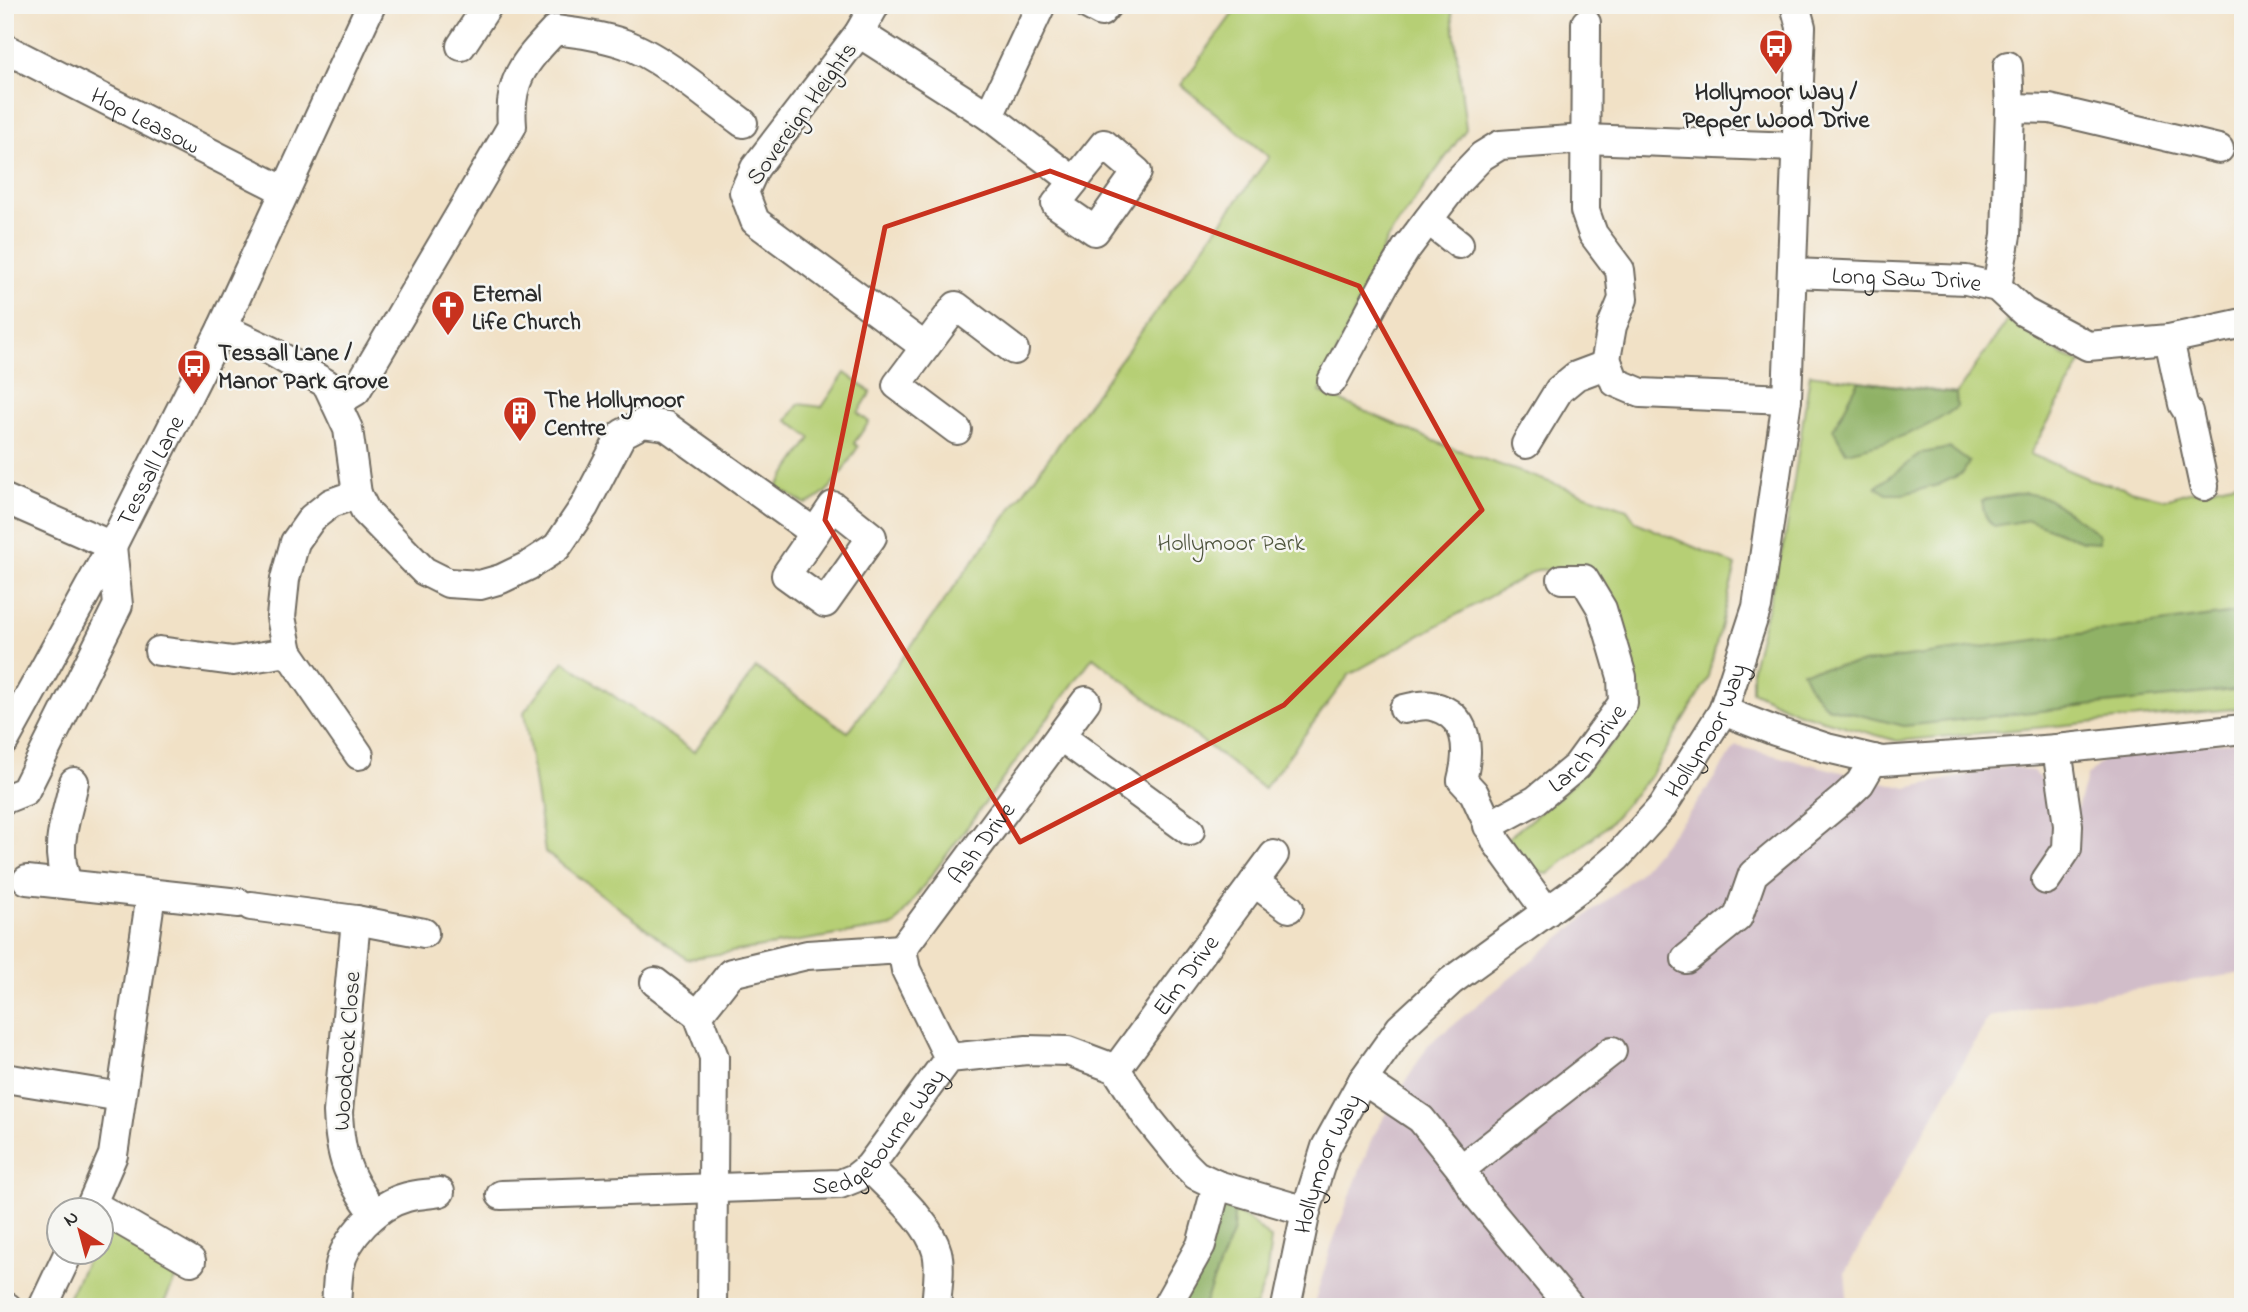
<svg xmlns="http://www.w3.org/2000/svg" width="2248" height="1312" font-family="'Indie Flower',sans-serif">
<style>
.industrial{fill:#d1bdc9}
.green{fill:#b6cf74;stroke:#707d50;stroke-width:2}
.forest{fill:#90b266;stroke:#5e6e48;stroke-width:2}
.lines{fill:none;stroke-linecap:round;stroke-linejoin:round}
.minor-casing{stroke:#706b61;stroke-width:32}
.minor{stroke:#fff;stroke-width:28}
.marked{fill:none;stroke:#c8321e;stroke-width:5;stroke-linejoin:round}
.labels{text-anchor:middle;stroke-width:5;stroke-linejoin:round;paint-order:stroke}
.poi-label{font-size:24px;font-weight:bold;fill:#2b2b2b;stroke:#f6f6f2;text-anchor:start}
.street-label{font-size:24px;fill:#2b2b2b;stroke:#f6f6f2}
.park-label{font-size:24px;fill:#4e543d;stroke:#f6f6f2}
</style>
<rect width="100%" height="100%" fill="#f6f6f2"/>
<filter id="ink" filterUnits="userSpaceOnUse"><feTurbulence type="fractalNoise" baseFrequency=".0143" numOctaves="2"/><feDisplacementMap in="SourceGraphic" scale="14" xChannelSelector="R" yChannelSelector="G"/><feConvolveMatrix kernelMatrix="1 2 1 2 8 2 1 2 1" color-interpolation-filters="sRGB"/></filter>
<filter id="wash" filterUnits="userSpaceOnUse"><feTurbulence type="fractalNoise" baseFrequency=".00686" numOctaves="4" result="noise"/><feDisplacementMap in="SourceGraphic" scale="28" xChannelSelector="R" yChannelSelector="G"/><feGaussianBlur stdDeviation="1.57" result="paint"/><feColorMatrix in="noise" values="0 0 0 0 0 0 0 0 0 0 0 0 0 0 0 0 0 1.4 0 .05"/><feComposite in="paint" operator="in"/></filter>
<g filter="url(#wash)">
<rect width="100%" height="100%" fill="#f1e1c6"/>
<path class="industrial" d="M2243 741V973L2104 994 1989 1017 1845 1272 1848 1307H1313L1332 1244 1372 1138 1428 1045 1637 875 1695 806 1736 746 1907 788 2010 766 2033 771 2050 790 2077 808 2087 776 2112 751Z"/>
<g class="green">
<path d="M1239 5H1451L1466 129 1387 239 1320 392 1446 446 1627 509 1636 522 1736 565 1707 680 1652 774 1608 825 1548 874 1534 872 1508 838 1559 797 1618 738 1631 711 1583 568 1537 570 1349 675 1264 789 1093 657 894 926 687 959 545 852 524 712 564 661 694 752 756 668 848 732 1269 157 1181 85Z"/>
<path d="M2008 320 2062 355 2081 363 2030 454 2089 479 2165 499 2192 491 2204 492 2218 486 2243 481V708L1897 741 1796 712 1752 691V667L1785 539 1810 374 1956 394Z"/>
<path d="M845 373 871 392 858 413 869 422 854 443 858 447C844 468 830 498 805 504L777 487 811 438 787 420 799 404 822 407Z"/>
<path d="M1234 1211 1248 1219 1271 1239 1266 1279 1255 1307H1203L1233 1231Z"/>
<path d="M104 1224 182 1264 162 1307H64L90 1253 102 1252V1229Z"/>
</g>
<g class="forest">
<path d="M1859 381 1956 394 1957 407C1926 431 1884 444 1846 452L1833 429Z"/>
<path d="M1950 448 1969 462 1963 473 1938 485 1903 494H1887L1876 487 1922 453Z"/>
<path d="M2025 493 2048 498 2099 534V542L2082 541 2029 520 1994 526C1984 518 1984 512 1982 500Z"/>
<path d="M2243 612V689L1904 726 1827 707 1810 688 1802 671Z"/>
<path d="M1219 1203 1234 1211 1233 1231 1203 1307H1179Z"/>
</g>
</g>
<g filter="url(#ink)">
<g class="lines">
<g class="minor-casing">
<g id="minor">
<path d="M875 5 859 33 755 168 744 192 755 221 925 347"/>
<path d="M1088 5 1101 12 1107 5"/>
<path d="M1586 23 1585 211 1593 234 1620 270 1623 299 1612 326 1606 359 1615 382 1641 393 1787 399"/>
<path d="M859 33 989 116 1074 181"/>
<path d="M461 46 488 5"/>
<path id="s1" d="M5 51 6 49 285 191"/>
<path d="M2010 108 2050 109 2219 149"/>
<path d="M989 116 1041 5"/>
<path d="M1104 144 1137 172 1095 231 1056 204Z"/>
<path d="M1428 220 1459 244"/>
<path id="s2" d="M1793 273 1966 280 1997 287 2024 312 2088 346 2169 339 2243 323"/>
<path d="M1997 287 2006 235 2010 108 2008 66"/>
<path d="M2169 339 2183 404 2188 412 2204 486"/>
<path d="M1332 381 1385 283 1406 249 1455 184 1482 156 1500 145 1585 139 1795 147"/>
<path d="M336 403 356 391 512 126C508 79 525 62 555 30 578 33 602 36 625 44 662 57 710 99 743 123"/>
<path d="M957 430 897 385 956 306 1014 350"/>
<path d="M1526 444 1559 390 1576 376 1608 364"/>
<path d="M357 494 366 512 424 571 448 583 480 585 501 579 528 566 557 547 584 507 622 434 643 423 666 426 815 533"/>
<path d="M5 499 112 546 118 605 25 791 5 799"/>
<path d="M833 506 872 537 825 603 786 575Z"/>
<path d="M159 651 233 661 288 652 281 617 285 579 295 542 312 518 331 503 357 494 348 429 327 384 271 351 222 328"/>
<path d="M288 652 359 755"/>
<path d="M1404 709C1412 707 1424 704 1432 706 1469 715 1470 749 1462 780L1474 793 1497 843 1547 912"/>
<path d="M1723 711 1775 731 1827 748 1882 761 2057 749 2068 825 2067 849 2046 880"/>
<path d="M1060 736 1190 831"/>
<path id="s3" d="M5 740 112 546 222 328 371 5"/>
<path d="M2057 749 2243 729"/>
<path id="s4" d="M1488 826 1536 800 1577 766 1623 703 1622 677 1602 609 1584 579H1562"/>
<path d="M27 880 239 903"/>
<path d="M1254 882 1289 908"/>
<path d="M68 883C52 849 67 817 74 782"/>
<path d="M251 906 356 920 424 933"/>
<path d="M356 920 338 1112C340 1158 348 1178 375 1214"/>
<path d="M1686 959 1738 917 1753 874 1843 799 1860 783 1874 759"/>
<path d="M655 982 698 1015 714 1057 712 1307"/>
<path d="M698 1015 731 973 807 955 902 949"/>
<path id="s5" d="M949 1058 906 970 902 949 1086 701"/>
<path id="s6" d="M1116 1069 1274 855"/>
<path d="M5 1078 121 1097"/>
<path d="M1363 1080 1421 1119 1461 1169 1612 1051"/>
<path d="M869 1167C891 1190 929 1221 937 1252 941 1268 937 1290 936 1307"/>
<path d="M1461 1169 1476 1194 1570 1307"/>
<path id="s7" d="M501 1195 840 1184 855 1178 869 1167 949 1058 1027 1050 1068 1051 1116 1069 1147 1117 1185 1164 1196 1175 1217 1185 1306 1211"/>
<path d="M92 1204 191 1261"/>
<path d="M89 1210 113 1155 151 894"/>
<path d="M5 1306 7 1307"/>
<path d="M43 1307 69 1252"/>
<path d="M336 1307C337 1294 337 1281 339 1269 345 1237 377 1205 407 1197 418 1194 429 1194 440 1192"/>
<path d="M1166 1307 1201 1245 1217 1185"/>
<path id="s8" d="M1286 1307 1306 1211 1326 1147 1363 1080 1400 1028 1451 981 1589 881 1617 857 1663 806 1723 711 1757 607 1787 399 1801 27 1795 5"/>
</g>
</g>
<use href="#minor" class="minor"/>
</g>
</g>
<path class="marked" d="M1050 171 1359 286 1482 510 1284 705 1020 842 825 520 885 227Z"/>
<defs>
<g id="bus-pin" transform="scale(1.75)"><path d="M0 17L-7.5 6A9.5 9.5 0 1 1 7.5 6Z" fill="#c8321e" stroke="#f6f6f2"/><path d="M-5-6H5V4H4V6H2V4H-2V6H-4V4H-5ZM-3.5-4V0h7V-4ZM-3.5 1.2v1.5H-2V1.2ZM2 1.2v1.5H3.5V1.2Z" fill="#fff"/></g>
<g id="church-pin" transform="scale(1.75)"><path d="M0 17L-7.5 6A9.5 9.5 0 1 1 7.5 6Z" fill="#c8321e" stroke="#f6f6f2"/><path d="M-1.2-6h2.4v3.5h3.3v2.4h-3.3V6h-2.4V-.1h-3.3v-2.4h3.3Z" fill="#fff"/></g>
<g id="building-pin" transform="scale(1.75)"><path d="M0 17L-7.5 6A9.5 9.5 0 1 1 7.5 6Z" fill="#c8321e" stroke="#f6f6f2"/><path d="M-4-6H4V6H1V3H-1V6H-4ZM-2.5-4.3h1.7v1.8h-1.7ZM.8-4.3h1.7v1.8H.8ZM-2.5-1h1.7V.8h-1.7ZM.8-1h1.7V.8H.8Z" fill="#fff"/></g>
</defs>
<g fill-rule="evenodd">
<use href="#bus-pin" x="1776" y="46"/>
<use href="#church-pin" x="448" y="307"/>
<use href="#bus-pin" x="194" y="366"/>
<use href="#building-pin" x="520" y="413"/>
</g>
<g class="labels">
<g class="poi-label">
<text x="1776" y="99" text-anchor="middle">Hollymoor Way /<tspan x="1776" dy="28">Pepper Wood Drive</tspan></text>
<text x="472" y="301">Eternal<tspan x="472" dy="28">Life Church</tspan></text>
<text x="218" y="360">Tessall Lane /<tspan x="218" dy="28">Manor Park Grove</tspan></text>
<text x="544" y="407">The Hollymoor<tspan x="544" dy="28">Centre</tspan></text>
</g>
<g class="street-label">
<text transform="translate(801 113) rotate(-54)" y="8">Sovereign Heights</text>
<text dy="8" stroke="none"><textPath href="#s1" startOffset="159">Hop Leasow</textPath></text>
<text dy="8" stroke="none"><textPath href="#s2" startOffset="114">Long Saw Drive</textPath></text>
<text dy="8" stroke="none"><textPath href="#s3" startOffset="306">Tessall Lane</textPath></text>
<text dy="8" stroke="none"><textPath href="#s8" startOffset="738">Hollymoor Way</textPath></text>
<text dy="8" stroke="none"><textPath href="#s4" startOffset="128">Larch Drive</textPath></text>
<text dy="8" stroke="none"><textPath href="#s5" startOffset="252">Ash Drive</textPath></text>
<text dy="8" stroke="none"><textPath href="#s6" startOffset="117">Elm Drive</textPath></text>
<text transform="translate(346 1051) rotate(-86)" y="8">Woodcock Close</text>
<text dy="8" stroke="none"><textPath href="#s7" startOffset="402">Sedgebourne Way</textPath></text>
<text dy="8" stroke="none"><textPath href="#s8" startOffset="150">Hollymoor Way</textPath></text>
</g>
<g class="park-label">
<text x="1231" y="550">Hollymoor Park</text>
</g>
</g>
<rect width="2248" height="1312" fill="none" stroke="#f6f6f2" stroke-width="28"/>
<g transform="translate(80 1231) rotate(324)"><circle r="33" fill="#f6f6f2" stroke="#a5a5a2" stroke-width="2"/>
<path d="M0-5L12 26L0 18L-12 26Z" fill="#c8321e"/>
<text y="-10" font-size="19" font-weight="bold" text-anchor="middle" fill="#2b2b2b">N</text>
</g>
</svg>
